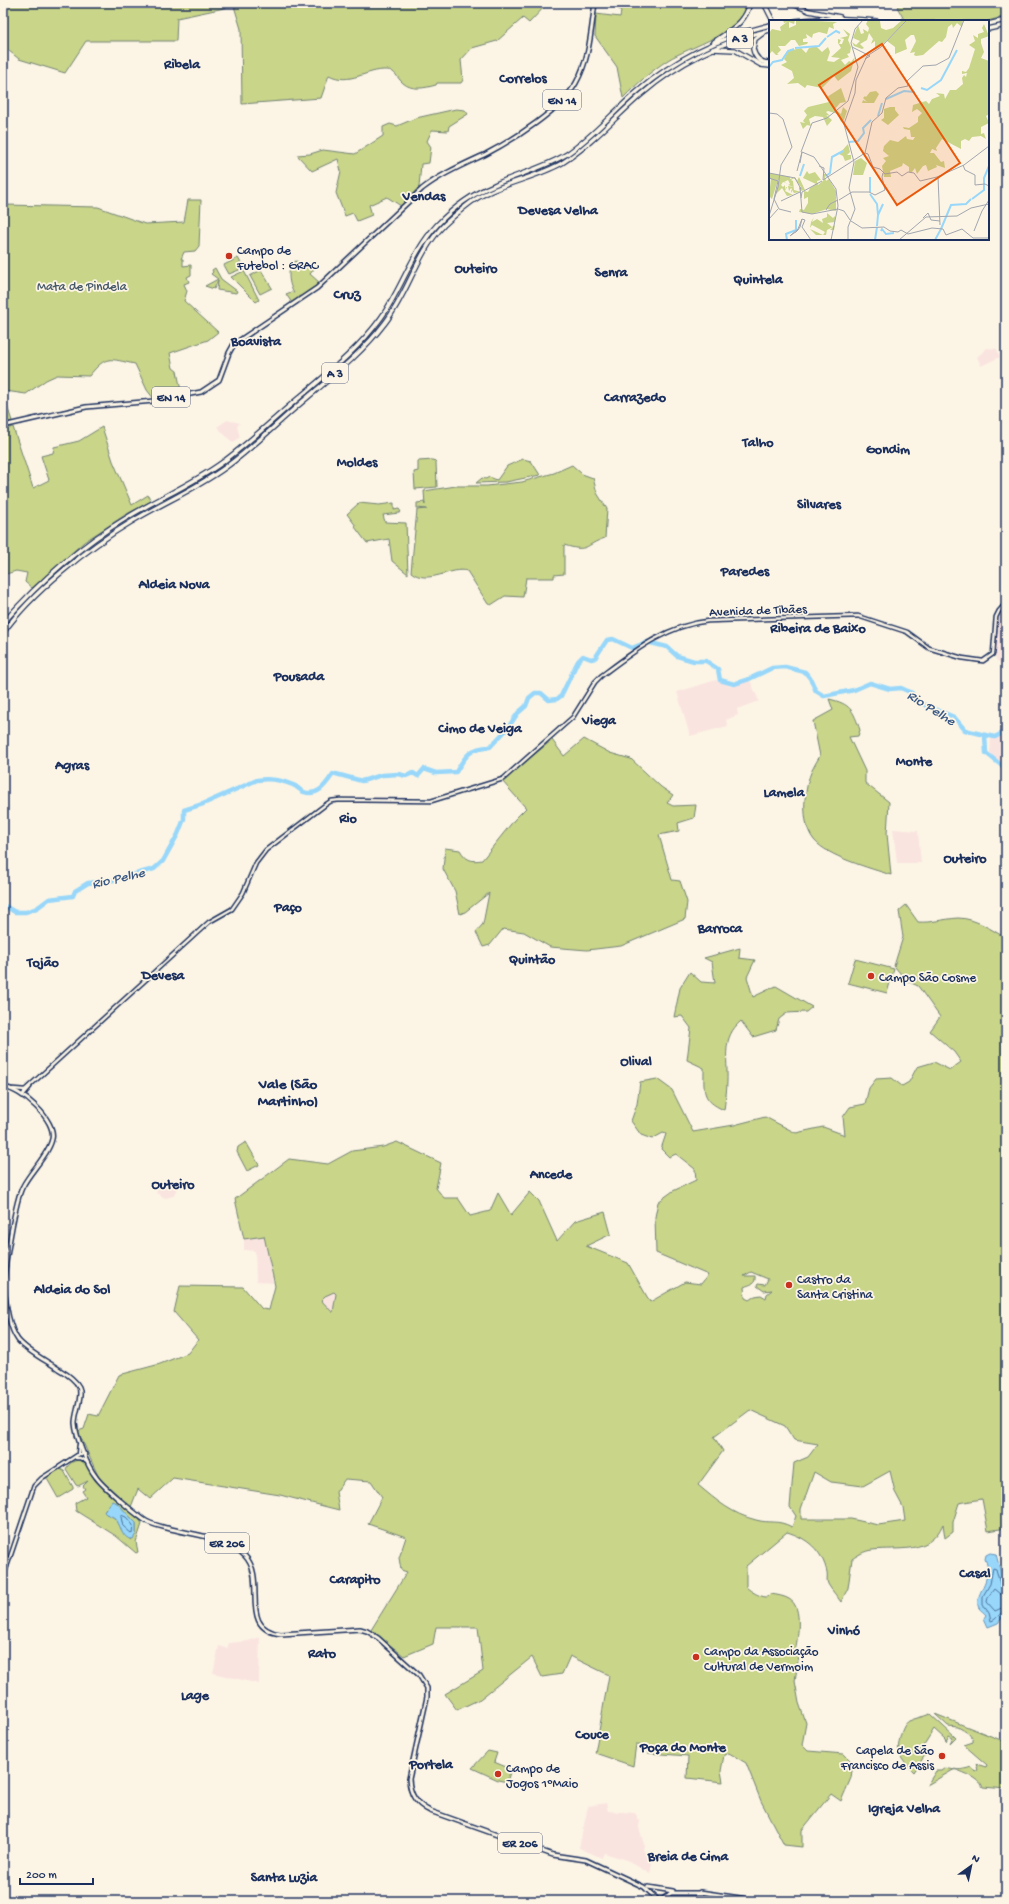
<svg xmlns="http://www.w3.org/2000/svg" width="1009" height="1904" font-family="'Gochi Hand',sans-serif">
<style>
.built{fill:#fae4e0}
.green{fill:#c9d589;stroke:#728274;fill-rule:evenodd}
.water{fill:#98d7fa;stroke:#6694bc}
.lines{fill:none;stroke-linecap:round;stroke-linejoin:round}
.shore{stroke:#4d729c;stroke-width:1}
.stream{stroke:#6694bc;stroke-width:1}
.river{stroke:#98d7fa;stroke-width:4.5}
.secondary-casing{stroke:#1b2f5e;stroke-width:5.5}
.primary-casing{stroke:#1b2f5e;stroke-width:6}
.highway-casing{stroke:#1b2f5e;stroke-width:6}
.secondary{stroke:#fcf5e5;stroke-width:2.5}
.primary{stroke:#fcf5e5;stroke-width:3}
.highway{stroke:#fcf5e5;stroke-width:3.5}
.poi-dot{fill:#c8321e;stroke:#fcf5e5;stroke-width:1.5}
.labels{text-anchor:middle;stroke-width:3.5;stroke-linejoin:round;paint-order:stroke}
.shield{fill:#fcf5e5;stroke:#5e6a86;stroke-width:1}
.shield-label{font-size:12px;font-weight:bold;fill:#1b2f5e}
.poi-label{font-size:13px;fill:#1b2f5e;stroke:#fcf5e5;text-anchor:start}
.park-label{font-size:13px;fill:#465869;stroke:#fcf5e5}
.street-label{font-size:13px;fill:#1b2f5e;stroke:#fcf5e5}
.neighbourhood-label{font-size:14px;font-weight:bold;fill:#1b2f5e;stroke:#fcf5e5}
.water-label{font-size:14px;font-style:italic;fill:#3a5985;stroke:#fcf5e5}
.quarter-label{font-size:15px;font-weight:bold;fill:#1b2f5e;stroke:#fcf5e5}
.inset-river{fill:none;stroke:#98d7fa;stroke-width:2}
.inset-road{fill:none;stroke:#a2a6af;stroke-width:1}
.view{fill:#e8590c;fill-opacity:0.15;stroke:#e8590c;stroke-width:2}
.inset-edge{fill:none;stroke:#1b2f5e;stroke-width:2}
</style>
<rect width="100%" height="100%" fill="#fcf5e5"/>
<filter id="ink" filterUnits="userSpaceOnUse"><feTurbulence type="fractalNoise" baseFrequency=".025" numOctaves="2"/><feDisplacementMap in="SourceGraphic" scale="8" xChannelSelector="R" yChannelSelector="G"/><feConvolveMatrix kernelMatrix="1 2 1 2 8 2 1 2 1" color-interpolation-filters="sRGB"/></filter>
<g filter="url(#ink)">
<g class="built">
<path d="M987 348 997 349 1000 357 981 366 977 357Z"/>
<path d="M227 420 240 423 237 426 240 437 233 443 217 427Z"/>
<path d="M1006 606V665L1002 664 996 660 995 655 997 621 1001 611Z"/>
<path d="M716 680 731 686 750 680 759 701 737 709 738 715 726 720 728 726 690 736 677 692Z"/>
<path d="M1006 732V768L990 753 991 738H994Z"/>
<path d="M893 829 918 831 921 863H897Z"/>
<path d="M161 1180 177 1187 174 1196 165 1198 156 1193Z"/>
<path d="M264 1236 273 1283 256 1282 255 1251 244 1250V1239Z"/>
<path d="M335 1293V1309L332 1312 321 1300 328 1294Z"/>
<path d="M260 1637 259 1684 213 1673 219 1646 227 1648 229 1643 248 1641Z"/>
<path d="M606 1803 608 1811 635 1813 637 1816V1819L640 1820 639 1827 644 1844 643 1851 654 1854 650 1874 627 1860 604 1853 602 1858 579 1848 588 1806Z"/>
</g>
<g class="green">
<path d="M3 3H548L529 23 523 18 497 41 472 48 461 60 463 80 461 83H437L436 85C425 88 412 91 403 83 397 78 395 70 387 70 366 69 350 86 329 75L321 98 242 104 241 29 234 6 177 18 176 41H86L65 73 19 59 3 46Z"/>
<path d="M612 3H747C746 32 688 47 668 60 651 71 637 84 623 98L617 67 595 36 596 14 620 17 621 11Z"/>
<path d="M902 3H1006V16L988 21H905L897 7Z"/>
<path d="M456 109 465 110 468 114 449 126 448 131 432 130 427 141 431 147 429 163 421 164 419 187 401 206 387 197 369 205 372 215 357 221 353 213 345 216 336 193 341 171 338 159 312 171 297 155 310 154 323 150 355 154 383 136V127L390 124 397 126 416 118Z"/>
<path d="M188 200H201L199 246 195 251 184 252 181 259H183V266L191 265V275L187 277 189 282 184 284 187 291 184 301 218 332 208 340 170 353 173 368 177 371 181 391 154 399 147 390 135 364C109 359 107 354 89 376L57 375 46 380 26 394 5 391V400L12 421 3 425V222L5 205 98 207 145 224 184 222Z"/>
<path d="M238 258 244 268 229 274 224 265Z"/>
<path d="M296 261 314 269 310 274 320 283 302 297 299 296 298 300 292 303 286 294 291 292 294 293C289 286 285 266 296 261Z"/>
<path d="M215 268 221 279 237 291 236 293 217 290 218 280 214 289 205 286 218 279 211 274 213 272 212 270Z"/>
<path d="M261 270 272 288 260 294 250 276Z"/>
<path d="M244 271 259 300 256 302 231 277Z"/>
<path d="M13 427 33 488 49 480 41 456 53 453 54 447 79 441 102 427 113 461 132 505 148 495 151 501 125 515 84 542 32 588 25 582 27 573 16 571 3 575V430Z"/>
<path d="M523 459 531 461 540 475 506 482 476 483 482 478 486 479 489 477 497 480 507 466Z"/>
<path d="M434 460 436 462 437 487 415 489 414 472 418 471V461Z"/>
<path d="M572 465 582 474 593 478 597 493 607 509 605 538C584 545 589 553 564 545V574L554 575V578H526L523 597 505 596 491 605 488 604 467 571C452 566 428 586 411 572L417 510 427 509 417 508V503L424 502 425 505 424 491 456 486H487L522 482 554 473Z"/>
<path d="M359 503 379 505 394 503V510L399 509 401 512 399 513 383 515 385 522 406 523 408 574 392 561 389 539 367 543 355 527 356 526 347 514Z"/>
<path d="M829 699C851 704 853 710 860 730L858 736 849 737 865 771V783L889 802 887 834 891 875C870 868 828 857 814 840 805 829 804 811 805 799 808 778 809 774 820 756L813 721 833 710Z"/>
<path d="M584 739 610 753 631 759 661 787 673 795 667 803 673 806 696 805 694 818 678 823 679 831 659 835 672 880 680 881 687 902 685 919 621 946 587 950 550 947 524 932 503 929 490 945 483 947 476 932 483 924 489 893 465 912 460 914 455 891 443 869 445 848 460 850C466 860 471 862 482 860L515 819 526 808 502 781 552 740 564 756Z"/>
<path d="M906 905 918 922C931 923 944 919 958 918 975 918 992 930 1006 938V1191L1003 1193 1006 1198V1528L988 1531 982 1499 959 1503 953 1522V1532L945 1538 943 1524C930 1555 899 1547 872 1550 864 1551 858 1555 852 1559L848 1588 841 1602C837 1596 832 1591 828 1584 826 1580 828 1576 827 1572 822 1550 807 1538 787 1532L746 1566V1587C752 1592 758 1596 766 1597L771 1594C777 1595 784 1596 789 1599 804 1607 797 1640 795 1653L797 1655 798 1661 795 1681 799 1703 806 1723 802 1745 808 1751 844 1754 853 1763 851 1778 841 1801 831 1794 802 1830V1847L784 1845 761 1801 746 1763 729 1753 724 1755 721 1771 723 1782 687 1778 688 1756 648 1753V1745L636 1744 633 1766 595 1753 609 1675 570 1656 562 1674 542 1677 532 1657 480 1699 457 1710 445 1694 483 1671 478 1627H436L433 1644 404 1656 371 1630 407 1572 401 1570 399 1558 406 1537 368 1524 382 1497 371 1481 345 1479 336 1492 339 1510 280 1495 173 1478 150 1499 138 1489 131 1507 99 1478 78 1431 84 1429 89 1414 98 1416 119 1375 160 1364 188 1353 198 1340 174 1312 180 1286 243 1287 262 1309 269 1310 275 1286 264 1236 244 1239 235 1199 289 1159 328 1164 352 1151 383 1147 397 1142 441 1163 436 1188 444 1198H458L470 1216 490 1211 498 1193 511 1215 530 1192 539 1201 557 1241 575 1221 605 1212 611 1234 586 1246 628 1263 650 1302 685 1282 701 1284 708 1275 656 1253 655 1217 658 1202 673 1191 696 1180 695 1169 676 1154 669 1157 661 1149 666 1134 663 1133 652 1139 641 1135 631 1121 637 1104 640 1082 657 1079 672 1090 693 1132 734 1125 765 1117 796 1133 823 1127 845 1135 843 1117 850 1107 865 1104 869 1088 876 1079 892 1078 902 1086 909 1082 917 1067 934 1062 950 1070 961 1062 954 1052 930 1031 940 1017 918 986 907 981 894 966 903 937 899 911ZM751 1272 768 1279 765 1285 758 1284 757 1286 764 1291 772 1290 767 1294 766 1298 761 1295 755 1296 749 1300 745 1298 744 1287C750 1284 756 1285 755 1276H744ZM334 1292 336 1294 333 1312H332L321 1300 325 1296ZM750 1410 785 1426 794 1440 818 1444 808 1457 794 1463 790 1507 796 1516 792 1527C777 1519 770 1524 756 1520 732 1514 717 1501 698 1485L723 1451 714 1437ZM890 1471 895 1492 903 1507 905 1521 878 1525 851 1519H801V1509L814 1472 831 1482 863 1486Z"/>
<path d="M740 948 739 958 755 960 747 977 753 997 776 986 812 1007 806 1012 787 1013 779 1019 776 1030 753 1037 741 1021C721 1038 728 1058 727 1082 727 1091 725 1101 724 1110 701 1100 704 1091 704 1068L687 1060 691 1028 682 1016 674 1017 680 988 690 972 701 982 715 983 712 962 704 958Z"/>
<path d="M855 959 894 969 887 993 848 983Z"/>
<path d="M246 1142 259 1165 247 1171 237 1152 238 1147Z"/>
<path d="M81 1460 84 1461 95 1480 140 1520 142 1524 136 1542 138 1552 136 1553 116 1536 76 1511 75 1503 86 1497 82 1491 85 1489 83 1486 88 1481 78 1486 76 1485 66 1469C69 1463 74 1460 81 1460ZM115 1502 136 1523V1534L131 1540C119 1533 120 1516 106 1514L105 1510Z"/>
<path d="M60 1469 64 1471 73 1487V1489L58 1498 46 1477Z"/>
<path d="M930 1714 956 1738 950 1744 953 1738 949 1736 946 1742 945 1739 934 1729 920 1751 925 1755 914 1772C900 1758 895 1754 901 1734 902 1730 905 1723 909 1721 915 1718 923 1717 930 1714Z"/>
<path d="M935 1714 1006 1742V1789L983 1787C978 1777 966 1774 955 1769L927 1785 936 1771H942L946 1768C952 1771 964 1770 971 1767L975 1772 978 1770 976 1764 986 1767 987 1765 964 1745 973 1742V1739L968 1733 958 1727 948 1726Z"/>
<path d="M488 1751 497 1753 494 1762 511 1769 507 1782 498 1780 472 1768Z"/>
</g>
<g class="water">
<path d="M112 1501 117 1503 136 1523V1534L133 1539C123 1540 121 1527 117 1521 114 1515 107 1516 104 1512Z"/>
<path d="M990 1553 996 1554 1006 1593V1613L998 1623 988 1627 984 1618 986 1615C984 1612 981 1611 979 1608 972 1596 995 1579 985 1559L986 1555Z"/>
</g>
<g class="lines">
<g class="shore">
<path d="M121 1515 126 1517 133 1525 132 1534 123 1526Z"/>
<path d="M1006 1590 1001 1588 996 1569 993 1568 990 1584 983 1596V1605L989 1613 991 1621C997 1620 999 1612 1006 1611"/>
<path d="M1006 1595 1000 1594 994 1589 988 1597 987 1602 995 1611 1006 1606"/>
</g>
<path class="stream" d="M1001 1670 1006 1674"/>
<g class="river">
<path d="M651 643 667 647 677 656 694 661H706L718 669 720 680 734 684 749 679 772 668 785 667 805 672 810 678 816 691 824 696 854 690 870 683 890 689 901 688 912 693 911 696 918 702 954 717 965 730 985 735 986 753 1006 769"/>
<path d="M578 661 583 656 591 659 595 658 607 640 613 639 632 648 647 642"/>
<path d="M985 735 995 737 1006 731"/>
<path d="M336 774 362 781 382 775 399 774 406 776 413 773 418 776 424 769 436 773 456 772C465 756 471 747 490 747L507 729 518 713 526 706 529 698 535 693H541L549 700 557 699 561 696 577 663"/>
<path d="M3 905 15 912H26L37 908 49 899 73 896 75 891 88 883 114 880 154 869 163 861 178 834 184 819V810L203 804 257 780C269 778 282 780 293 785 297 786 300 791 304 792 318 797 326 784 333 774"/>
</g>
<g class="secondary-casing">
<g id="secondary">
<path d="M13 1089 25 1090"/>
<path d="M23 1095 25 1090 209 922 232 909 243 893 256 863 266 850 325 805 331 801 340 800 431 801 503 779 573 717 595 682 601 676C633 652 667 625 708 621L858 616 907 632 929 648 962 658 983 661 993 654 996 617 999 611 1006 603"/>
<path d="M23 1095 30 1087"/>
<path d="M78 1455 79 1445"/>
<path d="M76 1458H80L87 1462"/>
<path d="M3 1578 34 1486 42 1478 79 1454H85"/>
</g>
</g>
<g class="primary-casing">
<g id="primary">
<path d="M3 426 86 407 154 401 201 392 219 380 229 353 234 344 317 288 422 189C441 174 465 164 486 154 513 140 562 109 576 83 590 58 591 30 595 3"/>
<path d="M3 1087C21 1089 57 1120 52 1139 49 1154 30 1172 23 1186 16 1197 3 1273 4 1287 6 1303 8 1326 18 1340 28 1352 47 1361 60 1370 67 1374 75 1379 79 1387 83 1397 75 1412 75 1423 76 1437 87 1466 96 1477 103 1487 132 1511 143 1519 149 1524 159 1526 167 1528 192 1535 226 1536 245 1556 268 1580 237 1629 281 1634L360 1629 367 1631 378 1638 419 1675 427 1688V1697L409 1779C410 1795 416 1804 430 1811L553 1855 586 1860 644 1887 658 1900 663 1899 671 1893H702"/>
<path d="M648 1887 673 1891"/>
<path d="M700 1892 760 1901"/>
</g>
</g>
<g class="highway-casing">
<g id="highway">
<path d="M764 3 773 21"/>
<path d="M791 3 809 11 840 17"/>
<path d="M795 21C822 17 849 18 876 21"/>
<path d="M988 24 1006 20"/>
<path d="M988 29 1006 25"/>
<path d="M763 33 755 39 753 49C755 58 761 63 770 63"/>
<path d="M714 42C730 30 745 24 750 3"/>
<path d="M713 49 735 50 761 65 770 66"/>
<path d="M3 623C39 582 81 545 128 517 159 498 193 484 223 462 245 446 266 426 287 408 319 380 356 353 381 318 402 288 412 252 437 225 453 208 472 194 494 185 518 174 544 168 567 154 593 137 614 111 638 91 676 58 721 37 770 25"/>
<path d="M3 633C31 593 89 547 131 522 162 503 196 489 226 467 250 450 272 428 294 409 325 382 360 356 385 323 409 292 416 254 444 225 455 215 467 204 479 197 505 182 536 178 562 163 592 144 615 117 642 94 679 62 722 41 770 30"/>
</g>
</g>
<use href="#secondary" class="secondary"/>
<use href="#primary" class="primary"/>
<use href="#highway" class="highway"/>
</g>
</g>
<g class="poi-dot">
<circle cx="229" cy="256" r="4"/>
<circle cx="871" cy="976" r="4"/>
<circle cx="789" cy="1285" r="4"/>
<circle cx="696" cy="1657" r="4"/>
<circle cx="942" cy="1756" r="4"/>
<circle cx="498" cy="1774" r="4"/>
</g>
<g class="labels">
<g class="shield">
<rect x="727" y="28" width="26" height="20" rx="3"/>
<rect x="543" y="90" width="38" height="20" rx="3"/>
<rect x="322" y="363" width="26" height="20" rx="3"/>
<rect x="152" y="387" width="38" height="20" rx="3"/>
<rect x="205" y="1533" width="44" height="20" rx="3"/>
<rect x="498" y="1833" width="44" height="20" rx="3"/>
</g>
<g class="shield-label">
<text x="740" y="42">A 3</text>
<text x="562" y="104">EN 14</text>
<text x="335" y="377">A 3</text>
<text x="171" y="401">EN 14</text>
<text x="227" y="1547">ER 206</text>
<text x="520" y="1847">ER 206</text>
</g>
<g class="poi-label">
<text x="237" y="254">Campo de<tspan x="237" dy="15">Futebol : GRAC</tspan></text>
<text x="879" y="981">Campo São Cosme</text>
<text x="797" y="1283">Castro da<tspan x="797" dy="15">Santa Cristina</tspan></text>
<text x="704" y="1655">Campo da Associação<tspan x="704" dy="15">Cultural de Vermoim</tspan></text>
<text x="934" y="1754" text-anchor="end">Capela de São<tspan x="934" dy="15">Francisco de Assis</tspan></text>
<text x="506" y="1772">Campo de<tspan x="506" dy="15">Jogos 1ºMaio</tspan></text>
</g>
<g class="park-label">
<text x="82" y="290">Mata de Pindela</text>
</g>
<g class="street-label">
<text transform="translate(758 609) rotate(-2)" y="5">Avenida de Tibães</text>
</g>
<g class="neighbourhood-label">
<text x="182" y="68">Ribela</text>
<text x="523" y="82">Correlos</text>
<text x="424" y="200">Vendas</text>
<text x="558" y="214">Devesa Velha</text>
<text x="476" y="272">Outeiro</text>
<text x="611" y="276">Senra</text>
<text x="758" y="283">Quintela</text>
<text x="256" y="345">Boavista</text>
<text x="635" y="401">Carrazedo</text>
<text x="758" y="446">Talho</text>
<text x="888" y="453">Gondim</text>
<text x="357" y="466">Moldes</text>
<text x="819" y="508">Silvares</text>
<text x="745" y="575">Paredes</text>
<text x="174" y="588">Aldeia Nova</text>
<text x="818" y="632">Ribeira de Baixo</text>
<text x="299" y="680">Pousada</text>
<text x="599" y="724">Viega</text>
<text x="480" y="732">Cimo de Veiga</text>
<text x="914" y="765">Monte</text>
<text x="72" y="769">Agras</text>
<text x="784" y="796">Lamela</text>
<text x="348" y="822">Rio</text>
<text x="965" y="862">Outeiro</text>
<text x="288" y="911">Paço</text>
<text x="720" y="932">Barroca</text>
<text x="532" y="963">Quintão</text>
<text x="43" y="966">Tojão</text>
<text x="163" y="979">Devesa</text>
<text x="636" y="1065">Olival</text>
<text x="551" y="1178">Ancede</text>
<text x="173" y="1188">Outeiro</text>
<text x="72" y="1293">Aldeia do Sol</text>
<text x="975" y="1577">Casal</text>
<text x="355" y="1583">Carapito</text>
<text x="844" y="1634">Vinhó</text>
<text x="322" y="1657">Rato</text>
<text x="195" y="1699">Lage</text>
<text x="592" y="1738">Couce</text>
<text x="683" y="1751">Poça do Monte</text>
<text x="431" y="1768">Portela</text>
<text x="904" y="1812">Igreja Velha</text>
<text x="688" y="1860">Breia de Cima</text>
<text x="284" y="1881">Santa Luzia</text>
</g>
<g class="water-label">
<text transform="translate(932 707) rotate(32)" y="5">Rio Pelhe</text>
<text transform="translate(118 877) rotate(-13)" y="5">Rio Pelhe</text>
</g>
<g class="quarter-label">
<text x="347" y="298">Cruz</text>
<text x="288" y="1088">Vale (São<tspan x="288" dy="17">Martinho)</tspan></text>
</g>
</g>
<g transform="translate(769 20)">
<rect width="220" height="220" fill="#fcf5e5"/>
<path d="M14 0H26L25 4 20 2V8L27 5V0L68 2 64 4 65 9 60 7 58 14 50 12 44 14 43 18 37 14 38 18 34 19V22H39L38 24 30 26 26 20H22L16 26H9L12 30 8 34 10 35H7L3 31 0 35V13L3 9 12 11 11 7 18 2 15 3ZM99 0 111 1 112 8 117 10 124 8 132 1H138L112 26 106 29V21L102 24 104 19 100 13 98 20 91 24 95 28 93 29 85 26 83 22 87 25 91 21 84 18 89 5 92 14 95 13 94 9 99 12 100 8 97 4ZM139 0H194L193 7 188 3 184 8 183 4 179 7 177 17 173 22 170 21 154 35 147 36 145 35 146 32 141 33 147 21 145 15H142L136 20 138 29 126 34V27L118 21ZM215 4 220 16 212 19V23L215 32 212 38 220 41V94L217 96 220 103 212 107V114L215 113 217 119 212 116 203 117 200 121 196 119 192 121V129L173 119 167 128 168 131 163 129 161 133H165L172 142 175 141 176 148 167 145 168 147 159 151 157 145 154 146 148 154 146 148 143 152H140V147L134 143 133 146 121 151 122 157H115L113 146 117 141 114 138 120 136 114 131 115 126 121 120 129 122 137 116 138 119 144 120 146 117H142L141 110 135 109 134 107 140 108 149 102V97L153 93 148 89 143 92 144 85 157 81 160 84 163 79 171 76 167 73 175 74 176 79 181 70H187L194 64 193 58 195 55 197 57 198 53 193 54V51L197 52 200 48 206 29 200 25 206 21 204 15 209 18V14L215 12 213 8ZM74 9 81 14 79 20 82 27 81 33 78 34 80 37 72 40 76 45 80 41 82 42 86 37 82 51 69 61 65 56 53 68 38 65 36 68 29 63 18 64 25 58 23 51 12 45 18 42 15 39 19 31 32 28 37 33 40 28 47 26 53 32 59 27 61 32 58 41 65 42 71 38 62 37 72 28 69 23V19L72 20 70 24H73L75 19 71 18 79 16ZM72 68 77 82 71 83 66 89 72 94 74 87 78 91 75 100 72 102 69 94 59 91 57 92 61 96 57 95 63 100 58 106 54 97 46 96 40 99 42 106 38 105 34 109 31 102 36 103 34 101 38 95 35 91 39 87 60 82 58 77ZM107 71 110 74 105 83H93L94 80 98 82 94 78 96 76 97 77 101 72ZM121 87H126V90L130 95 119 105 112 100 115 98V89ZM79 124 81 132 78 135H82V139L76 141 74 136 70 134ZM92 138 98 143 94 155H84L86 141ZM38 151 40 154 46 152 52 160 48 161 49 165 55 160V154H59L56 157 57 161 60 159 67 171V191L58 189 43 194 30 192 31 189 35 190 39 183V177L35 179V171L39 172 41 168 47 164 34 158ZM0 153 22 157H21V159L26 157 28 161 30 157 36 170 31 171 30 168 32 167 25 158 22 160 24 161 25 170 32 172 25 173 23 170V173L22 171 23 169 22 168 20 171 19 166 25 167 19 165 21 164 19 160 15 162 19 164 14 162 12 165 14 167 16 165V170L17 167H18L16 171 24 175 18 176 13 168 7 174 10 160H9L3 179 0 176 2 158 0 159ZM58 193 64 198 66 196V202L58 203 63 207 66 205 65 210H61L64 207 58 210 57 215H47L41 209 54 215 56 212 43 205 41 208 42 202 45 197 43 202 48 199 54 203 53 199 58 197Z" fill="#c9d589"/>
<path class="inset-river" d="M58 17 67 11 71 13M26 28 50 26 57 18M0 47 4 42 13 40 19 31 25 29M152 68 158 70 172 60 188 30M117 79 135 71 146 72M109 96 113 83M80 122 89 121 95 113 94 108 102 100M31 156 35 144M57 156 61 153 63 137 74 131M101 157V172M101 174 108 184 109 195M203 179 215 170V158L220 146M108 206 109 195 114 184M172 209 182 185 197 184 202 179M112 211 113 209 117 214 125 213M18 220 17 214 27 210V200M106 220 108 207M166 220 172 209"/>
<path class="inset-road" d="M83 27 101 36 96 39M0 93 8 94 14 99 23 127 12 145 9 167 0 196M32 132 43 103 58 98 79 81 89 47 82 23 86 9 94 0M33 132 45 137 67 169 69 186 62 220M96 133 103 102 113 93 117 78 129 68 139 66 138 61 154 46 167 45 180 38 195 0M194 145 196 150 206 155V165L216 164 220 166M50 146 55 148 54 160M28 151 33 132 31 143M0 153 26 158M114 153 113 157 116 170M169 157 171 205M0 158 9 161 5 179 10 189 22 192M26 158 32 169M54 160 96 133 99 134 104 147 111 149 116 154 128 152 133 156 139 152 145 153 151 161 168 157 195 145 220 126M31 167 33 192M32 178 33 172 53 161M70 180 83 172H100L106 175 116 170M12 181 31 172M57 190 61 184 69 180M33 192 43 194 69 189 75 191 81 200M154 198 159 193 162 200 171 201M0 199 9 189M33 199 36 200 33 207 42 220M82 201 93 208 115 207 121 211 129 212 132 210 139 214 163 208 174 209 177 215 193 209 204 218H220M205 211 213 191 220 180M21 216 25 213 27 212 29 210 31 207 33 199 29 209 22 215M79 220V207L86 189 80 168 85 142 75 104 86 73 87 60 98 36 112 27 138 0M130 220 157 197 188 196 202 188 220 184"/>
<path class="view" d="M113 24 191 143 128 185 50 65Z"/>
<rect width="220" height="220" class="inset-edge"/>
</g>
<rect width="1009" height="1904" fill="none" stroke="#fcf5e5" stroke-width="16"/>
<rect x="8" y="8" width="993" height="1888" fill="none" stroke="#1b2f5e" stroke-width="1.5" filter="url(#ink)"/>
<g transform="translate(971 1866) rotate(33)" stroke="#fcf5e5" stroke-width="3" paint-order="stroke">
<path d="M0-3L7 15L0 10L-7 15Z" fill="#1b2f5e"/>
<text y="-6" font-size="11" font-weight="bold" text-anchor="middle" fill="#1b2f5e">N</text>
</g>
<path d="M20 1878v6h73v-6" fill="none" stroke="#1b2f5e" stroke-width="2"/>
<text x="26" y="1878" font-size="12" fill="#1b2f5e" stroke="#fcf5e5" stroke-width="3" paint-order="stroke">200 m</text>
</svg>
